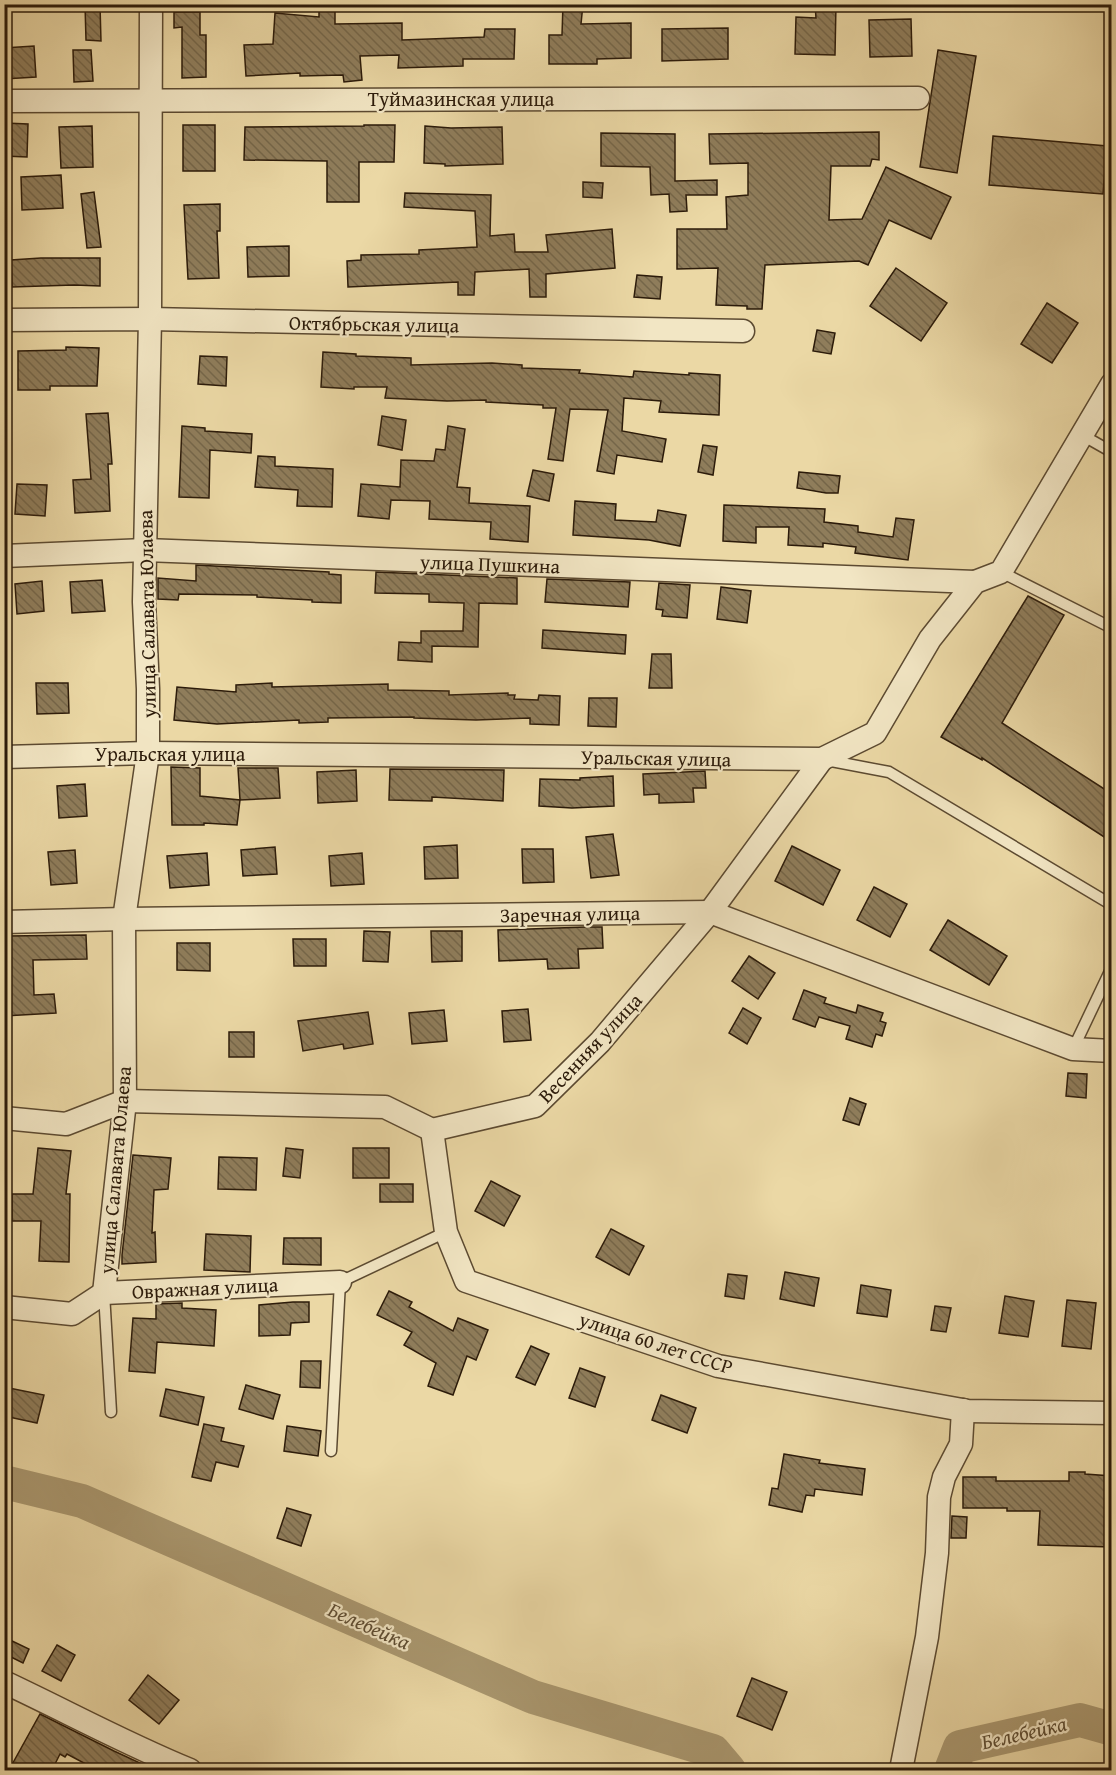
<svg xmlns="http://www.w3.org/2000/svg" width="1116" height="1775" font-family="'Gentium Book Plus',serif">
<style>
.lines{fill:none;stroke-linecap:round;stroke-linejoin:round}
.river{stroke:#aa9870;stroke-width:34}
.building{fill:url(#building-back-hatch);stroke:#2c1b0a;stroke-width:1.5}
.service-casing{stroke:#5c4a31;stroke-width:13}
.minor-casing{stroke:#5c4a31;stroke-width:25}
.service{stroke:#f2e6c4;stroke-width:10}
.minor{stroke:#f2e6c4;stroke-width:22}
.labels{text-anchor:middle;stroke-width:4.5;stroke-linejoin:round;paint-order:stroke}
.street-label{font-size:20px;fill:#2c1b0a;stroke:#f2e6c4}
.water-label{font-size:21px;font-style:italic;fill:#5e4d33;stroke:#f2e6c4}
</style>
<defs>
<pattern id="building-back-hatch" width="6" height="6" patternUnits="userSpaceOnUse" patternTransform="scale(1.5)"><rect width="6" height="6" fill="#8f7d5b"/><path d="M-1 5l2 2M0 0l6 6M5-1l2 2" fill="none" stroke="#756649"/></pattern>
</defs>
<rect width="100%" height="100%" fill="#ebd8a5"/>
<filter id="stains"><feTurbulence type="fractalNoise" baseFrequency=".00333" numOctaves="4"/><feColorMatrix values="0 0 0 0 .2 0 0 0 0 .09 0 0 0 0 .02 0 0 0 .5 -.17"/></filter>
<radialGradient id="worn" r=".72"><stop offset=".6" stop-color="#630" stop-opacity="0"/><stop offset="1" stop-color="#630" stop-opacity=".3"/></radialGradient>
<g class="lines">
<g class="river">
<path d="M4 1482 82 1501 533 1697 713 1751 729 1770"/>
<path d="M951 1770 960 1747 1080 1720 1112 1729"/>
</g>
</g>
<g class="building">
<path d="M563 4H583L581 24 631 23V58L597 59V64H549V35H562Z"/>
<path d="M815 4H836L835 55 795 54 796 17 816 18Z"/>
<path d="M85 5H100L101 41 86 40Z"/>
<path d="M319 10 335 11V24L402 23V40L484 37 485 29H515L514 59H463V66L398 68 399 55 360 56 362 80 344 82 343 75 300 76V73L246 76 244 45 273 44 275 13 319 17Z"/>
<path d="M174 12H200V35H206V77L182 78V27L174 28Z"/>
<path d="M911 19 912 56 870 57 869 20Z"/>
<path d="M728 28V59L662 61V29Z"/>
<path d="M34 46 36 77 4 79V48Z"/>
<path d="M73 50H91L93 81 74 82Z"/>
<path d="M938 50 976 56 957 173 920 167Z"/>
<path d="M4 123 28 124 27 157 4 156Z"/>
<rect x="183" y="125" width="32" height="46"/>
<path d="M364 125H395L394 162H359V202H327V161L244 160 245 127 364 126Z"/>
<path d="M92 126 93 167 61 168 59 127Z"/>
<path d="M425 126 451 128 502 127 503 164 445 166V164L424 163Z"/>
<path d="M879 132V160L872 159 870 166H831L829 220 862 219 886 167 951 197 931 239 889 220 868 265 859 261 765 265 762 309H747V306L716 305 718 268 677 269V229H727L726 197 748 195V163L710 164 709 134Z"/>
<path d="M601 133 675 134V181L717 180V195H686L687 211 670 212 669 194 651 195 650 167 601 166Z"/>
<path d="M993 136 1107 146 1103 194 989 185Z"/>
<path d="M61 175 63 208 22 210 21 177Z"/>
<path d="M583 182 603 183 602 198 583 197Z"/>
<path d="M94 192 101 247 87 248 81 194Z"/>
<path d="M405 193 491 195 490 236 514 234 515 252H548L546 235 612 229 615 268 546 274V297H530L529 269 475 272 474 295H458V282L348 287 347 261 361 260V255L419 254V250L477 247 475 211 404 207Z"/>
<path d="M220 204V231H217L219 278 188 279 184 205Z"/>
<path d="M289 246V276L248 277 247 247Z"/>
<path d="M41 258H100V286L74 285 12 287 11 260Z"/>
<path d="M896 268 947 303 921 341 870 306Z"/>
<path d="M637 275 662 277 660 299 634 297Z"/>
<path d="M1047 303 1078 323 1052 363 1021 344Z"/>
<path d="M817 330 835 333 831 354 813 351Z"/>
<path d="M66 347 99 348 97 386H50V390H18V351L66 350Z"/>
<path d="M323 352 356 354V356L411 358V365L492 363 522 365V368L580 370 579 373 633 377 634 371 689 375V373L720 375 719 415 659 412 661 401 624 398 622 431 666 439 662 462 617 455 614 474 597 471 608 410 570 409 563 461 548 459 556 408H543V405L486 402V400L447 401 385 398 387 387H354V389L321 387Z"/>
<path d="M200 356 227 357 226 386 198 384Z"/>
<path d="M108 413 112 464H108L110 511 75 513 73 480 91 479 86 414Z"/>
<path d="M382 416 406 420 402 450 378 445Z"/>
<path d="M182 426 205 428V431L252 434 251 453 210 450 209 498 179 497Z"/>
<path d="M448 426 465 429 457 487 470 488 469 503 530 506 528 542 490 539 491 522 429 519 430 501 391 500 389 519 358 516 361 484 400 487 401 460 434 461 436 449 445 450Z"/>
<path d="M703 445 717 447 713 475 698 472Z"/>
<path d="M258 456 275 457V466L333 469 332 507 297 506 298 490 255 487Z"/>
<path d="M533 470 554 474 549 501 527 496Z"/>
<path d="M799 472 840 476 838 493H826L797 488Z"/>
<path d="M17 484 47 485 45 516 15 514Z"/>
<path d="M575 501 616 504 615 520 656 522 658 510 686 515 680 546 649 540 573 535Z"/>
<path d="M724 505 825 509 824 522 858 526V532L893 537 896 518 914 520 908 560 855 553 856 547 823 543V547L788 545 789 527H756V543L723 541Z"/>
<path d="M196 565 329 572V574L341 575V603L312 602V600L257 597V595L179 594 178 600 158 599V578L196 581Z"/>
<path d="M376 572 517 578V604L479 603 478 647 432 646V662L398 660 399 642 421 643V631H463L464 603 429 602V594L375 593Z"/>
<path d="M547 579 630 582 628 607 545 602Z"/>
<path d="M102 580 105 611 72 613 70 582Z"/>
<path d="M42 581 44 611 17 614 15 584Z"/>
<path d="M659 583 690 585 687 618 662 616 663 610 656 609Z"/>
<path d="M721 587 751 591 747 623 717 619Z"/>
<path d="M1028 596 1064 615 1002 723 1112 794V842L982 758V760L941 737Z"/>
<path d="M543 630 626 635 625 654 542 648Z"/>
<path d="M652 654H671L672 688H649Z"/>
<path d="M36 683H68L69 713 37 714Z"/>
<path d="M272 683V687L388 684V690L449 691V695L508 693V695H515L514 699 538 700 539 695 560 696 559 725 530 724V718L476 720 414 718V717L328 718V722L299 723V720L217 724 174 720 177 687 236 692V685Z"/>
<path d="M589 698H617L616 727 588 726Z"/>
<path d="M171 767 200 768V796L240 800 237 825 204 823V825H172Z"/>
<path d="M238 768H278L280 798 240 800Z"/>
<path d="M390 769 504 770 503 801 432 797V801L389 800Z"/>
<path d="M356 770 357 801 318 803 317 772Z"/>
<path d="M705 771 706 788H693L694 802 659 803V794L644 795 643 774Z"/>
<path d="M613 776 614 806 572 808 539 806 540 779 580 780V778Z"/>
<path d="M85 784 87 816 59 818 57 786Z"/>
<path d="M613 834 619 875 591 878 586 837Z"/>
<path d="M457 845 458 878 425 879 424 847Z"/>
<path d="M792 846 840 870 823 905 775 881Z"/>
<path d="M275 847 277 874 243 876 241 850Z"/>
<path d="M522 849H553L554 882 523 883Z"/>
<path d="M75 850 77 883 51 885 48 852Z"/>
<path d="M207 853 209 885 170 888 167 856Z"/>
<path d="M362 853 364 884 331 886 329 856Z"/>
<path d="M874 887 907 904 890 937 857 920Z"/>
<path d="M948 920 1007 956 989 985 930 950Z"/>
<path d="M586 927H602L603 948 578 949 579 968 548 969 547 959 499 961 498 930Z"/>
<path d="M364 931 390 932 388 962 363 961Z"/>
<path d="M431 931H462V961L432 962Z"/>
<path d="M86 935 87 959 33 960 34 995 54 994 56 1013 4 1016V997L9 996 8 936Z"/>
<path d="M293 939H326V966H294Z"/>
<path d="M177 943H210V971L177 970Z"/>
<path d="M749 956 775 973 758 999 732 981Z"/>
<path d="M804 990 826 998 824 1003 856 1013 858 1005 883 1013 880 1021 886 1023 882 1036 876 1034 872 1047 846 1039 850 1026 819 1017 815 1027 793 1019Z"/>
<path d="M743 1008 761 1018 747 1044 729 1033Z"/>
<path d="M528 1009 531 1040 504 1042 502 1011Z"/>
<path d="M444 1010 447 1041 412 1044 409 1013Z"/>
<path d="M368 1012 373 1044 344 1049 343 1044 303 1051 298 1021Z"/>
<rect x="229" y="1032" width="25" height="25"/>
<path d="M1068 1073 1087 1074 1086 1098 1066 1096Z"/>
<path d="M850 1098 866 1104 859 1125 843 1120Z"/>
<path d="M38 1148 71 1151 66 1194H70L69 1262 39 1261 41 1221H12V1194H33Z"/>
<path d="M286 1148 303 1150 300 1178 283 1176Z"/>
<rect x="353" y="1148" width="36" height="30"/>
<path d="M133 1155 171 1158 168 1189 154 1190 152 1233 155 1232 156 1262 122 1264V1255Z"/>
<path d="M219 1157 257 1158 256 1190 218 1189Z"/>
<path d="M491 1181 520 1196 504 1226 475 1211Z"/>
<rect x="380" y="1184" width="33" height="18"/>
<path d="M611 1229 644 1246 629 1275 596 1257Z"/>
<path d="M206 1234 251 1236 250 1272 204 1270Z"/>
<path d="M284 1238H321V1265L283 1264Z"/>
<path d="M785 1272 819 1278 814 1306 780 1299Z"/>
<path d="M728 1274 747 1276 744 1299 725 1296Z"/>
<path d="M861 1285 891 1290 887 1317 857 1313Z"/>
<path d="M389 1291 412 1302 409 1307 453 1331 458 1318 488 1330 476 1360 467 1356 453 1395 428 1386 436 1363 404 1345 412 1332 377 1315Z"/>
<path d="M1005 1296 1034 1301 1028 1337 999 1333Z"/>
<path d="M1067 1300 1096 1303 1091 1349 1062 1346Z"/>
<path d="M293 1302H309V1322L291 1323 290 1335 259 1336V1305Z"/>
<path d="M182 1303V1308L216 1310 214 1346 157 1342 155 1373 129 1371 133 1318 156 1319V1304Z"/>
<path d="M935 1306 951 1308 946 1332 931 1330Z"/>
<path d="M531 1346 549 1354 535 1385 516 1377Z"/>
<path d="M301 1361H321L320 1388 300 1387Z"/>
<path d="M580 1368 605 1377 595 1407 569 1398Z"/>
<path d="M246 1385 280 1395 273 1419 239 1409Z"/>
<path d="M9 1388 44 1395 37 1423 4 1416Z"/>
<path d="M166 1389 204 1397 198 1425 160 1416Z"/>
<path d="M661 1395 696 1408 687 1433 652 1420Z"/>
<path d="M204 1424 224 1428 221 1441 244 1446 238 1467 216 1462 211 1481 192 1477Z"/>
<path d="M287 1426 321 1431 318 1456 284 1451Z"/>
<path d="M784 1454 820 1460 819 1463 865 1469 862 1495 815 1489 814 1496 806 1495 802 1512 769 1505 772 1488 778 1489Z"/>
<path d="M1069 1472H1085V1474L1112 1476V1547L1038 1545 1040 1511H1007V1508H963V1477H996V1481H1069Z"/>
<path d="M287 1508 311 1515 301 1546 277 1538Z"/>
<path d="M952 1516 967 1517 966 1538H951Z"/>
<path d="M10 1640 29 1649 23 1663 7 1655Z"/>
<path d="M57 1645 75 1655 61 1681 42 1671Z"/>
<path d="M148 1675 179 1700 159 1724 129 1700Z"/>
<path d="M752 1678 787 1692 772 1730 737 1716Z"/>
<path d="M40 1714 114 1751 140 1763 136 1770H97L67 1754 65 1757 60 1754 52 1770H9Z"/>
</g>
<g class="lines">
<g class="service-casing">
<g id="service">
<path d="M1082 435 1112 452"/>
<path d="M1001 572 1112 628"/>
<path d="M826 760 889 772 1112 905"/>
<path d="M1073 1049 1112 967"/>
<path d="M104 1293 111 1412"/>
<path d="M331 1451 340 1282 446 1232"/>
</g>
</g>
<g class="minor-casing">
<g id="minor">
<path d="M4 101 918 98"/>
<path d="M4 320 150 319 743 331"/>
<path d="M4 556 145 550 975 582"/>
<path d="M4 757 148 753 822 759 875 733 930 639 975 582 1001 572 1112 384"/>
<path d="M4 922 124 919 710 912 1073 1049 1112 1051"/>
<path d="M4 1118 66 1124 125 1101 385 1107 432 1130 535 1106 600 1042 710 912 822 759"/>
<path d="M432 1130 446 1232 466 1281 718 1366 968 1411 1112 1413"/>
<path d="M104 1293 125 1101 124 919 148 753V689L144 602 150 319 151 4"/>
<path d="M4 1307 72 1314 104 1293 340 1282"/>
<path d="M4 1682C66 1711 126 1744 190 1770"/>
<path d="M901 1770 927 1637 937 1553 939 1497 944 1477 961 1444 963 1410"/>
</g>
</g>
<use href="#service" class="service"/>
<use href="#minor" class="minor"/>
</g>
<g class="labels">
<g class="street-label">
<text x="461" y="106">Туймазинская улица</text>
<text transform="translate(374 324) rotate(1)" y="7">Октябрьская улица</text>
<text transform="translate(490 564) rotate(2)" y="7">улица Пушкина</text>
<text transform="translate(147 614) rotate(-91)" y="7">улица Салавата Юлаева</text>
<text x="170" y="761">Уральская улица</text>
<text transform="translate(656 758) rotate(1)" y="7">Уральская улица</text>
<text transform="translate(570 914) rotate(-1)" y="7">Заречная улица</text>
<text transform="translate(590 1048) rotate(-47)" y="7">Весенняя улица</text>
<text transform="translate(115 1170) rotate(-85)" y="7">улица Салавата Юлаева</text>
<text transform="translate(205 1288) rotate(-3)" y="7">Овражная улица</text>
<text transform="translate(656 1343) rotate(18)" y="7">улица 60 лет СССР</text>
</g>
<g class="water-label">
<text transform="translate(369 1626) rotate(24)" y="7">Белебейка</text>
<text transform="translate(1024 1733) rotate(-13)" y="7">Белебейка</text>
</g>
</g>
<rect width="1116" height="1775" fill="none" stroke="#ebd8a5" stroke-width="24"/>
<rect x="6" y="6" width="1104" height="1763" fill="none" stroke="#2c1b0a" stroke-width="3"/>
<rect x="12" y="12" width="1092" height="1751" fill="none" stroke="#2c1b0a" stroke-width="1.5"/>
<rect width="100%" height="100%" filter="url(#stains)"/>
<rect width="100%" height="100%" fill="url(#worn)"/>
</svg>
